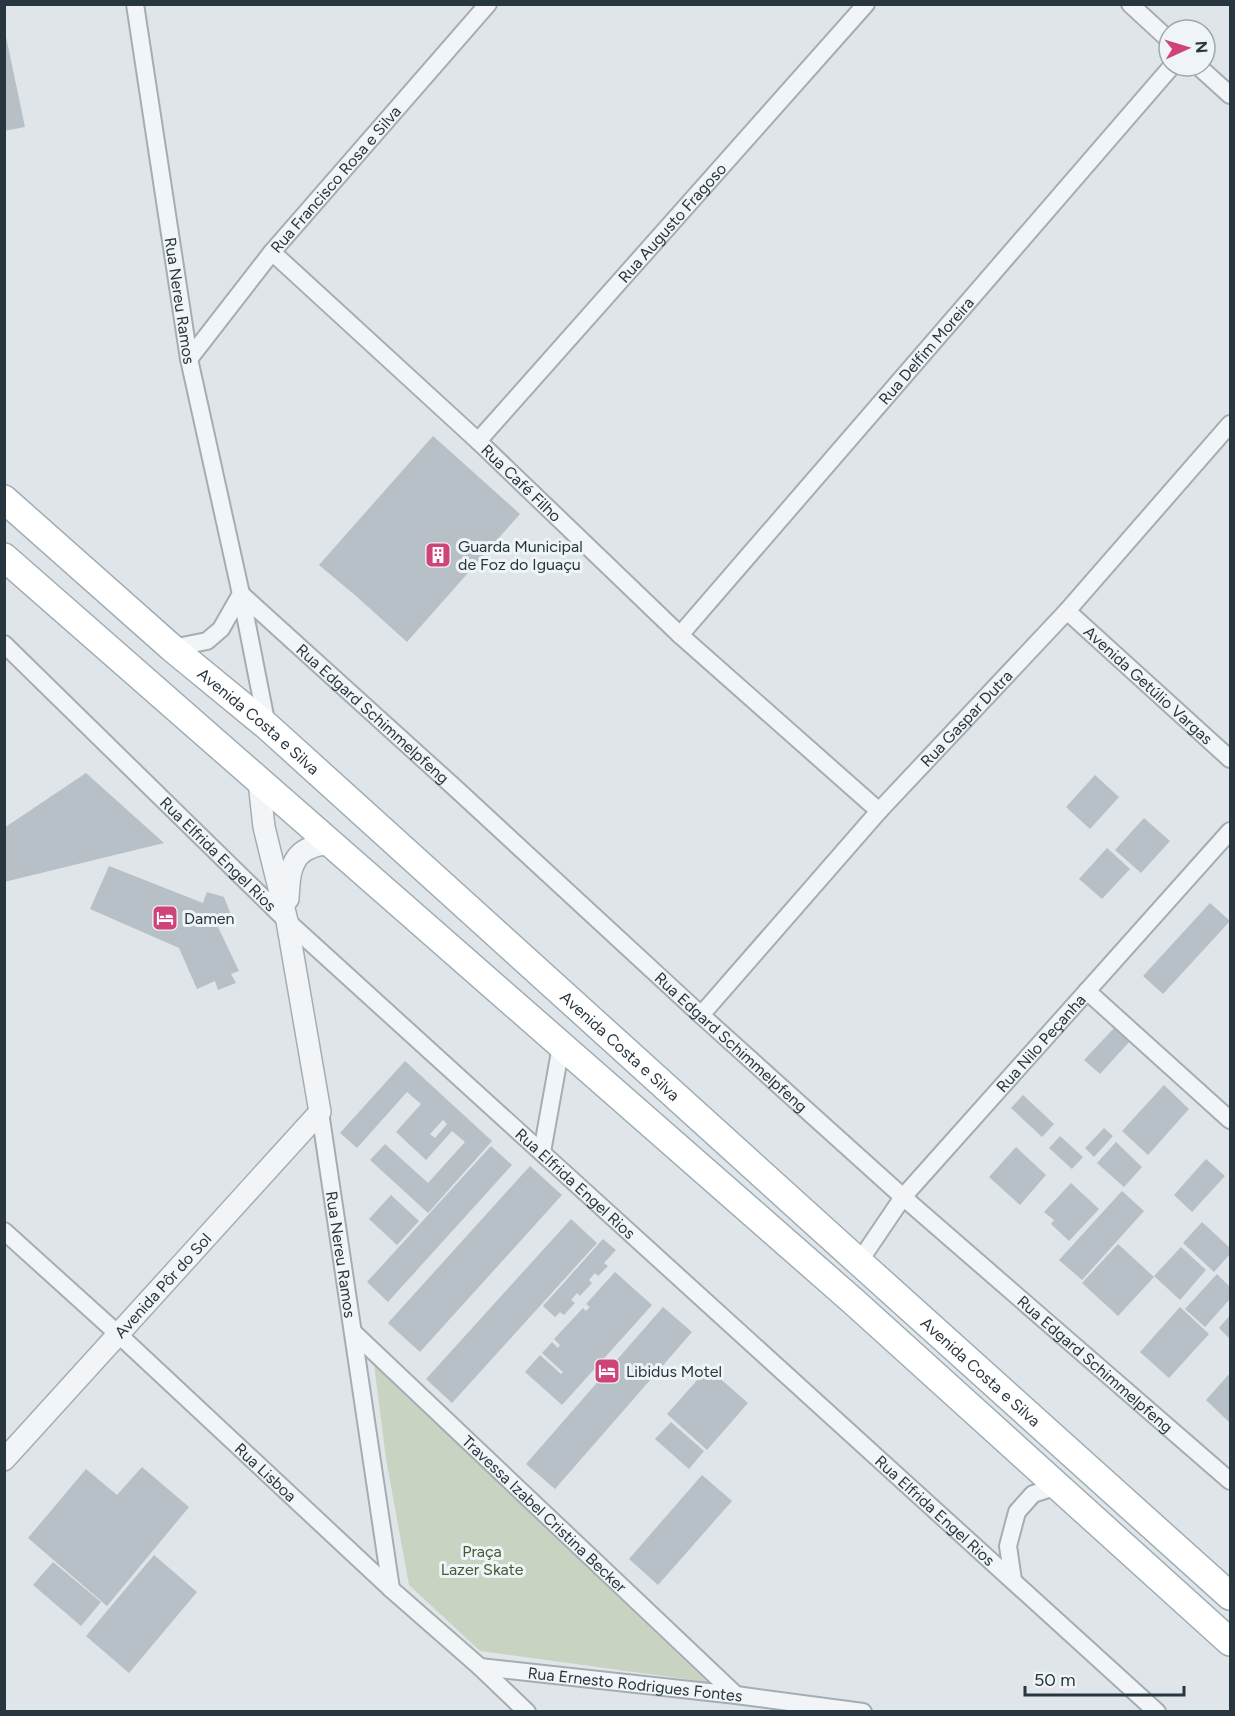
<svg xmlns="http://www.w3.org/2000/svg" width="1235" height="1716" font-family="Figtree,sans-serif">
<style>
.green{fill:#c9d3c1}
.building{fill:#b7c0c6;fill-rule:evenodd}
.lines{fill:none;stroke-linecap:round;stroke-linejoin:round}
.minor-casing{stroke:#a5adb3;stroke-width:20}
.tertiary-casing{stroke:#a5adb3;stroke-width:24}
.primary-casing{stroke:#9fadb5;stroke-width:30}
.minor{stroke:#f2f5f7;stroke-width:16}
.tertiary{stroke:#f2f5f7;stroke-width:21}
.primary{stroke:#fff;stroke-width:27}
.labels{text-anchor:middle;stroke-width:6;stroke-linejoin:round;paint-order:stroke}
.street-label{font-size:16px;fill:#283640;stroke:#eff4f6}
.poi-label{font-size:16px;fill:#283640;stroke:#eff4f6;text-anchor:start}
.park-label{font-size:16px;fill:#465c36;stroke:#eff4f6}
</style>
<rect width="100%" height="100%" fill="#e0e5e9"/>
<path class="green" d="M374 1364 707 1682 480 1651 409 1585 386 1459Z"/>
<g class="building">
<path d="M4 27 25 127 4 131Z"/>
<path d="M433 436 520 514 407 642 356 596 319 565Z"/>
<path d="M86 773 164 843 4 882V828Z"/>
<path d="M1095 775 1119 797 1090 829 1066 807Z"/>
<path d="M1144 818 1170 841 1141 873 1115 850Z"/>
<path d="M1107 848 1130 869 1102 899 1079 879Z"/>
<path d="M109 866 203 903 207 892 224 897 231 915 218 927 239 971 231 974 236 983 218 990 215 981 197 989 179 948 90 909Z"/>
<path d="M1210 903 1230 921 1163 994 1143 976Z"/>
<path d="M1115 1027 1130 1041 1100 1074 1084 1060Z"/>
<path d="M405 1061 492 1141 428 1213 370 1160 385 1144 428 1183 465 1142 452 1131 426 1160 396 1132 421 1104 407 1092 357 1148 340 1133ZM443 1120 447 1124 435 1138 430 1134Z"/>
<path d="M1164 1085 1189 1109 1148 1155 1122 1131Z"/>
<path d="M1023 1095 1054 1124 1042 1137 1011 1108Z"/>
<path d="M1104 1128 1113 1136 1094 1157 1085 1148Z"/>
<path d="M1060 1136 1083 1157 1072 1169 1049 1148Z"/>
<path d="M1116 1142 1142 1167 1124 1187 1097 1163Z"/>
<path d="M491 1146 512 1165 388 1302 367 1282Z"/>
<path d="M1016 1147 1046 1175 1020 1205 989 1177Z"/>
<path d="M1206 1159 1225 1176 1192 1212 1174 1195Z"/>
<path d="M530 1166 562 1195 420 1352 388 1323Z"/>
<path d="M1071 1183 1099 1209 1069 1241 1051 1224 1054 1220 1044 1212Z"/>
<path d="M1122 1191 1144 1211 1082 1280 1059 1260Z"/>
<path d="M391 1195 419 1221 397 1245 369 1219Z"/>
<path d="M571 1219 597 1243 452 1403 426 1379Z"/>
<path d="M1202 1222 1230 1248V1254L1214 1272 1183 1243Z"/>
<path d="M603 1239 616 1250 604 1263 608 1266 598 1276 595 1273 589 1280 592 1283 580 1296 577 1293 571 1300 575 1303 564 1315 560 1312 555 1317 543 1306Z"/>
<path d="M1118 1244 1154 1277 1118 1316 1082 1283Z"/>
<path d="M1181 1247 1206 1270 1180 1300 1154 1276Z"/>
<path d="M615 1272 652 1305 562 1405 525 1372 540 1355 561 1374 563 1372 542 1353 552 1342 558 1348 560 1345 554 1339 583 1308 586 1311 590 1307 586 1304Z"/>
<path d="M1217 1274 1230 1287V1299L1205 1327 1185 1309Z"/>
<path d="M663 1307 692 1332 555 1489 526 1464Z"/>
<path d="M1180 1307 1209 1334 1169 1378 1140 1352Z"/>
<path d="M1230 1315V1339L1219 1328Z"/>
<path d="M708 1368 748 1403 707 1450 667 1414Z"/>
<path d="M1230 1373V1423L1206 1400Z"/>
<path d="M671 1422 704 1451 689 1469 655 1439Z"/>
<path d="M142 1467 189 1507 107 1606 28 1538 86 1469 117 1495Z"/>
<path d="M702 1475 732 1501 658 1585 629 1559Z"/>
<path d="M154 1555 197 1592 129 1673 86 1636Z"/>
<path d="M53 1562 101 1602 81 1626 33 1585Z"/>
</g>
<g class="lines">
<g class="minor-casing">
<g id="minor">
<path id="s1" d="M135 4 189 359 241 594 267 726"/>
<path d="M1130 4 1169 40"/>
<path d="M1198 66 1230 95"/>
<path id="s2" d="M272 252 478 441 680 635 879 811"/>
<path id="s3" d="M189 359 272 252 488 4"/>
<path id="s4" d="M478 441 866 4"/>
<path id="s5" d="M241 594 453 786 701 1015 903 1197 1230 1481"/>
<path id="s6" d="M1067 611 1230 759"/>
<path id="s7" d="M680 635 1172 66"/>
<path id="s8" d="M4 644 287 921 1157 1712"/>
<path d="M172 648 207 641 221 629 241 594"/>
<path d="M1087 991 1230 1120"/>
<path id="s9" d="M701 1015 879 811 1067 611 1230 424"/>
<path id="s10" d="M320 1112 391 1589"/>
<path d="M542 1152 561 1046"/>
<path id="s11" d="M4 1231 118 1334 391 1589 480 1667 527 1712"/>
<path id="s12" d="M859 1262 903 1197 1230 831"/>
<path id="s13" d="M353 1332 736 1695"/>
<path d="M1013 1580 1008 1546 1017 1512 1033 1494 1058 1486"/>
<path id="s14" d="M480 1667 736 1695 863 1712"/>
</g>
</g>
<g class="tertiary-casing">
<g id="tertiary">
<path d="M288 899C289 880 289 856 310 848 316 845 323 845 329 843"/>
<path id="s15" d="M4 1460 320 1112 287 921 264 827 259 782"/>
</g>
</g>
<g class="primary-casing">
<g id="primary">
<path id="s16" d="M4 499 172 648 267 726 859 1262 1230 1596"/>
<path d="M4 557 853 1301 1230 1642"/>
</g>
</g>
<use href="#minor" class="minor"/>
<use href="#tertiary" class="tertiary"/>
<use href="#primary" class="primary"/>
</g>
<defs>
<g id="building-square" transform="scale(1.35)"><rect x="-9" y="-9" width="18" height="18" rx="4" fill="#ce4479" stroke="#eff4f6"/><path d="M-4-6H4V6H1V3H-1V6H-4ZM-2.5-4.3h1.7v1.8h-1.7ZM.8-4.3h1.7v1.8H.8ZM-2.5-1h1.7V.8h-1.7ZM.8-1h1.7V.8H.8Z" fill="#fff"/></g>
<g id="hotel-square" transform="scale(1.35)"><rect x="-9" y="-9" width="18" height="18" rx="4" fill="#ce4479" stroke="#eff4f6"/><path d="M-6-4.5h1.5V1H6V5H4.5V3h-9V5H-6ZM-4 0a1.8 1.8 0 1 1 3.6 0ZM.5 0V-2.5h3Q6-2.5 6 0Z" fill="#fff"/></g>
</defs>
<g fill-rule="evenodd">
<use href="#building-square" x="438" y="555"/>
<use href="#hotel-square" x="165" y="918"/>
<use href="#hotel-square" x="607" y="1371"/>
</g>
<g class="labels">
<g class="street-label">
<text dy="6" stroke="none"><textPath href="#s3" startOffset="232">Rua Francisco Rosa e Silva</textPath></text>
<text dy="6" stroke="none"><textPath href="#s4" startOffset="292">Rua Augusto Fragoso</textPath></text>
<text dy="6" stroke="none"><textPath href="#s1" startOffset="300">Rua Nereu Ramos</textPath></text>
<text dy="6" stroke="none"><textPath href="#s7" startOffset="376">Rua Delfim Moreira</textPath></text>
<text dy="6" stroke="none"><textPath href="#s2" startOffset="340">Rua Café Filho</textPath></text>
<text dy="6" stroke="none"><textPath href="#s6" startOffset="110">Avenida Getúlio Vargas</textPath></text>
<text dy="6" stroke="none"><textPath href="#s5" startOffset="178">Rua Edgard Schimmelpfeng</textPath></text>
<text dy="6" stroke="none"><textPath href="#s9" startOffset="398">Rua Gaspar Dutra</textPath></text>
<text dy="6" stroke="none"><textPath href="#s16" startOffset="338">Avenida Costa e Silva</textPath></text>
<text dy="6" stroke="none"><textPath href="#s8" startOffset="300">Rua Elfrida Engel Rios</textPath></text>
<text dy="6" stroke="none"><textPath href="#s5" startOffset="664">Rua Edgard Schimmelpfeng</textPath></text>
<text dy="6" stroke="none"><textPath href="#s12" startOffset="285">Rua Nilo Peçanha</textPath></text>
<text dy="6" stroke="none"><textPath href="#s16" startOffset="824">Avenida Costa e Silva</textPath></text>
<text dy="6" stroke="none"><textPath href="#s8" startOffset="786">Rua Elfrida Engel Rios</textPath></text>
<text dy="6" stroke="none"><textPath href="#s10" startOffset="144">Rua Nereu Ramos</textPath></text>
<text dy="6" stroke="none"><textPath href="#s15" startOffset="236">Avenida Pôr do Sol</textPath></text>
<text dy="6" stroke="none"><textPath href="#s5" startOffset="1150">Rua Edgard Schimmelpfeng</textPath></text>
<text dy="6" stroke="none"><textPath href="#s16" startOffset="1310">Avenida Costa e Silva</textPath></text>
<text dy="6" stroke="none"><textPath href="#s11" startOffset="356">Rua Lisboa</textPath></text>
<text dy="6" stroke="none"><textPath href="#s8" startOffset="1272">Rua Elfrida Engel Rios</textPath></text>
<text dy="6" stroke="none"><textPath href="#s13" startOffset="264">Travessa Izabel Cristina Becker</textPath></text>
<text dy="6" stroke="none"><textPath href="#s14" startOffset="156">Rua Ernesto Rodrigues Fontes</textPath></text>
</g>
<g class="poi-label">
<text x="458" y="552">Guarda Municipal<tspan x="458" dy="18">de Foz do Iguaçu</tspan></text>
<text x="184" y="924">Damen</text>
<text x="626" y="1377">Libidus Motel</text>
</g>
<g class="park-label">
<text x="482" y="1557">Praça<tspan x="482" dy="18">Lazer Skate</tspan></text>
</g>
</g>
<rect width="1235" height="1716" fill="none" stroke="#283640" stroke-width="12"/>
<g transform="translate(1187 48) rotate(86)"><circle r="28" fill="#eff4f6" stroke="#9fa8ad" stroke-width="1.5"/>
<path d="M0-4.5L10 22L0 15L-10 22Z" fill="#ce4479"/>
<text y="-9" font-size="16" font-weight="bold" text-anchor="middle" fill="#283640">N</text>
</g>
<path d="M1025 1686v9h159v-9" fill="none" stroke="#283640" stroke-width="3"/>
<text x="1034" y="1686" font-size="18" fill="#283640" stroke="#eff4f6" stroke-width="4.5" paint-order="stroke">50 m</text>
</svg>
